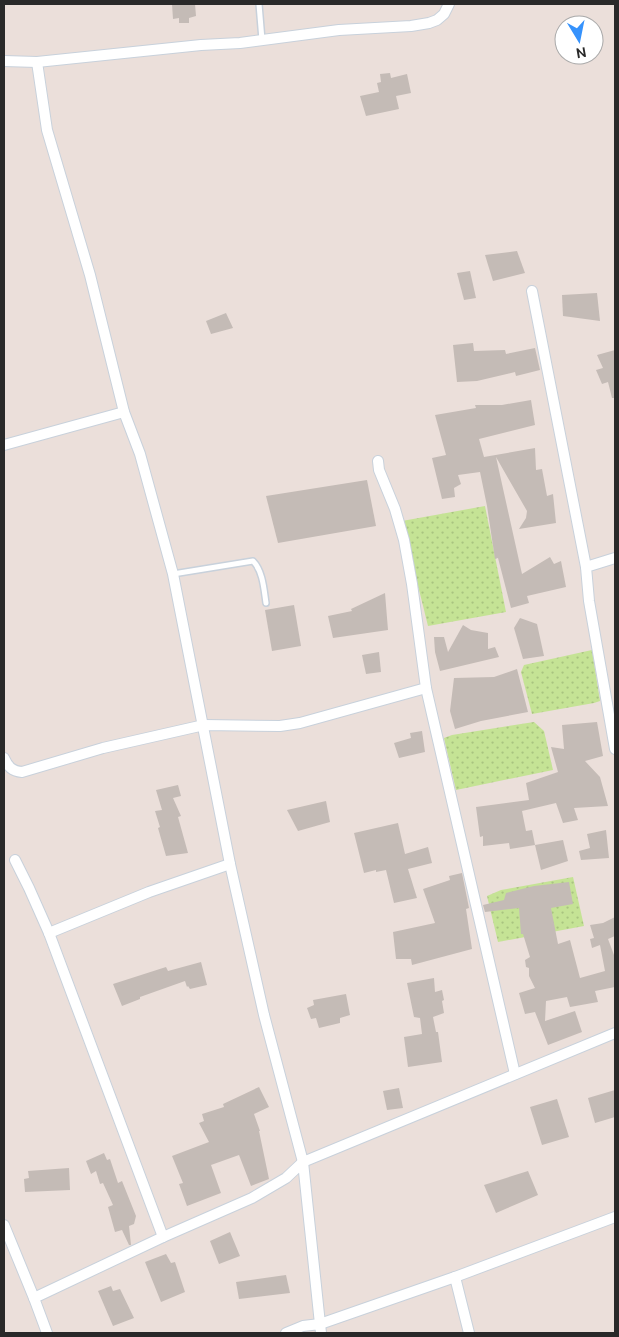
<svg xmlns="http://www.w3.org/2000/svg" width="619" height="1337" font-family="Ubuntu,sans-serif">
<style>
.park{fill:url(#park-dots)}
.building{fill:#c4bbb6}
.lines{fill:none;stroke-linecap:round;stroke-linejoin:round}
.lane-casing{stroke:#c8d1db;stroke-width:8}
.street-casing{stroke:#c8d1db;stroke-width:12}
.lane{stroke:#fff;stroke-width:5}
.street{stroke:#fff;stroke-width:10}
</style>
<defs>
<pattern id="park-dots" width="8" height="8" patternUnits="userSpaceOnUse" patternTransform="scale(1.25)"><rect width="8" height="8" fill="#c5e395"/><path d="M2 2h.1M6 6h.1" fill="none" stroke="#a9c380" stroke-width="1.8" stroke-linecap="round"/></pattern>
</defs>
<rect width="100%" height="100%" fill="#ebdfda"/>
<g class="park">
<path d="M485 506 506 612 428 626 402 521Z"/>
<path d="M592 650 600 701 594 703 532 714 521 672 524 665Z"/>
<path d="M534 722 544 731 553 770 456 790 444 738 452 735Z"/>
<path d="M573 877 584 926 498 942 487 896 501 890Z"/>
</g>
<g class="building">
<path d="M172 4H195L196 16 189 18V23H179V18L173 19Z"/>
<path d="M390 73 391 78 407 74 411 93 396 96 399 109 366 116 360 96 379 92 377 83 381 82 380 74Z"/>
<path d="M517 251 525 273 493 281 485 255Z"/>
<path d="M470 271 476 298 464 300 457 273Z"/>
<path d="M597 293 600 321 563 316 562 295Z"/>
<path d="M226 313 233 328 211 334 206 321Z"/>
<path d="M473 343 474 351 505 350 506 354 535 348 540 370 516 376 515 372 477 381 457 382 453 345Z"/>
<path d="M615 350V398H612L608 382 602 384 596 370 603 368 597 355Z"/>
<path d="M531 400 535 425 479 439 484 457 535 448 536 470 542 469 547 496 553 494 556 523 519 529 526 518 527 511 496 457 522 574 550 557 554 564 561 561 566 587 527 596 529 603 511 608 498 558 495 559 487 506 480 472 458 475 461 484 454 488 455 497 442 499 432 458 446 455 435 415 476 408 475 405H502Z"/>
<path d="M367 480 376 526 278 543 266 496Z"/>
<path d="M385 593 388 630 333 638 328 616 352 611 351 609Z"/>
<path d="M294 605 301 646 272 651 265 610Z"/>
<path d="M520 618 537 624 544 656 523 659 514 628Z"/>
<path d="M463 625 471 630 488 633V649L495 647 499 657 440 671 435 652 434 637H444L448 652Z"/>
<path d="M379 652 381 672 366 674 362 655Z"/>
<path d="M517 669 528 712 481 721 455 729 450 711 454 678 494 677Z"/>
<path d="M597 722 603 756 585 761 600 777 608 806 574 808 578 820 563 823 556 803 522 811 526 831 532 830 535 845 510 849 509 843 483 846V836L480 837 476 807 529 800 526 783 558 772 551 747 564 749 562 725Z"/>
<path d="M422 731 425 752 399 758 394 743 411 738 410 733Z"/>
<path d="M178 785 181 796 173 798 181 816 178 817 188 853 166 856 158 828 160 827 155 811 162 810 156 790Z"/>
<path d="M326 801 330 822 298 831 287 810Z"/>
<path d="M398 823 405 854 428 847 432 863 408 869 417 898 394 903 386 870 376 872V870L364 873 354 833Z"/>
<path d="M606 830 609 858 581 860 579 851 590 848 587 834Z"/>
<path d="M563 840 568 861 541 870 535 845Z"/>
<path d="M462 873 469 908 466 909 472 949 412 965 411 959H396L393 932 435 923 423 889 450 880 449 876Z"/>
<path d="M569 882 573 904 551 908 558 944 570 940 580 978 605 971 600 945 592 948 590 939 594 938 590 925 603 923 615 917V936L608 939 614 955H615V987L595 991 598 1002 570 1007 567 997 546 1001 545 1021 575 1011 582 1032 548 1045 535 1012 525 1014 519 993 535 988 529 976V968L526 967 525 960 530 957 523 934H521L519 908 485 912 483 905 504 900 506 893 534 886Z"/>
<path d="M201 962 207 985 190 989 188 986 187 987 185 981 140 997V999L122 1006 113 984 166 967 168 971Z"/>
<path d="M434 978 435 992 442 990 444 1000 442 1001 444 1013 433 1017 436 1032H438L442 1062 408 1067 404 1037 422 1034 420 1018 414 1017 407 983Z"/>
<path d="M346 994 350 1015 340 1018V1023L319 1028 316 1018 311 1019 307 1008 314 1005 313 1000Z"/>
<path d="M259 1087 269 1107 254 1114 260 1131H259L269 1179 251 1186 239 1155 211 1165 221 1193 187 1206 179 1184 183 1183 172 1156 209 1142 199 1123 204 1121 202 1114 224 1107 223 1104Z"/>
<path d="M399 1088 403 1108 387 1110 383 1091Z"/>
<path d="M615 1090V1117L595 1123 588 1098Z"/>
<path d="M557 1099 569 1137 542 1145 530 1107Z"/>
<path d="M104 1153 107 1160 110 1159 118 1183 122 1181 136 1216 134 1224 129 1226 131 1245H129L122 1230 115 1232 108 1207 113 1205 103 1183 100 1184 96 1171 91 1174 86 1161Z"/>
<path d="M69 1168 70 1190 25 1192 24 1179 29 1178 28 1171Z"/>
<path d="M528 1171 538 1195 496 1213 484 1185Z"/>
<path d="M230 1232 240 1256 219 1264 210 1241Z"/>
<path d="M166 1254 171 1263 175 1262 185 1292 161 1302 145 1262Z"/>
<path d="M286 1275 290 1293 239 1299 236 1282Z"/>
<path d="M111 1286 113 1291 120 1289 134 1318 113 1326 98 1291Z"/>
</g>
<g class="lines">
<g class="lane-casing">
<g id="lane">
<path d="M259 4 262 40"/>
<path d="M173 574 253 561C263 571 264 590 266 603"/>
</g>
</g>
<g class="street-casing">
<g id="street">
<path d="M4 61 37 62 201 45 240 43 339 30 411 26 429 23 437 20 444 14 449 4"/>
<path d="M37 62 47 130 90 275 124 412 140 454 173 574 230 864 264 1015 303 1162 615 1033"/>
<path d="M532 291 586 567"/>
<path d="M4 445 124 412"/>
<path d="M615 558 586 567 589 601 615 749"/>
<path d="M426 688 515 1074"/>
<path d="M4 758C8 767 12 771 22 772L103 748 204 725 280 726 300 723 426 688 412 584 404 540 395 509 379 470 378 461"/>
<path d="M15 860 29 888 49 933 163 1237"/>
<path d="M49 933 149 892 230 864"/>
<path d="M4 1225 34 1298"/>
<path d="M455 1277 615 1217"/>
<path d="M47 1333 34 1298 163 1237 252 1198 286 1178 303 1162 320 1324 455 1277 469 1333"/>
<path d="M286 1333 303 1326 320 1324 321 1333"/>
</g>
</g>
<use href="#lane" class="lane"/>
<use href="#street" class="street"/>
</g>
<rect width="619" height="1337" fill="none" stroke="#292929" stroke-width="10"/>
<g transform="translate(579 40) rotate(170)"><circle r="24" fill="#ffffff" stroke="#a9a9a9"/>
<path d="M0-4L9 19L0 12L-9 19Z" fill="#3692fc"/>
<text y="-8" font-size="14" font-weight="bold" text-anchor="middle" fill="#292929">N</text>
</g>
</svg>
